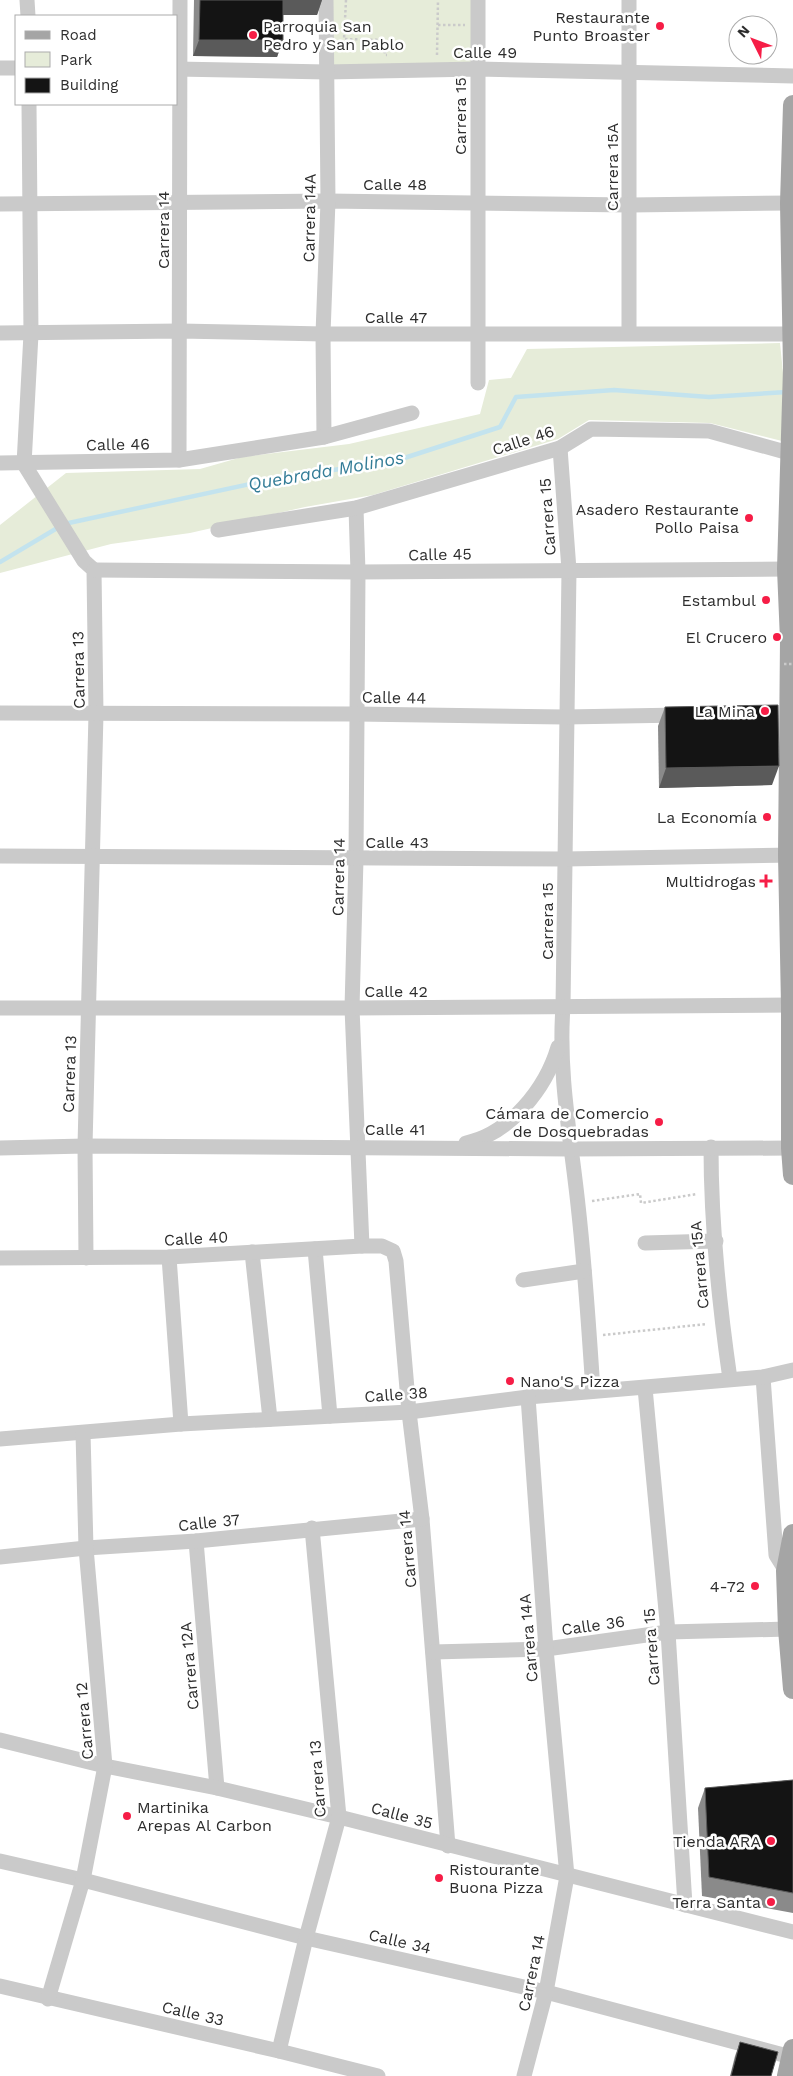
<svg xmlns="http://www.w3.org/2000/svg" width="793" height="2076" font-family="'Work Sans',sans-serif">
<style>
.green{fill:#e6ecd9}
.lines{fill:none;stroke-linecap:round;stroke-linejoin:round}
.stream{stroke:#c3e3ee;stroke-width:4.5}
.path{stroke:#cacaca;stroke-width:2.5;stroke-dasharray:2.5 2.5;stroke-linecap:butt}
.minor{stroke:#cacaca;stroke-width:15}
.major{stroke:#a5a5a5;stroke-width:20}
.path-bridge{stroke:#cacaca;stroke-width:2.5;stroke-dasharray:2.5 2.5;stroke-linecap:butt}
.wall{fill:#8a8a8a}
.shaded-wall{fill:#5a5a5a}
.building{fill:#141414;stroke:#5a5a5a}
.poi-dot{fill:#f61d46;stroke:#fff;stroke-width:2}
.labels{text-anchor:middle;stroke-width:5;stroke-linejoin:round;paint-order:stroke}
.poi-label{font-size:16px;fill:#2d2d2d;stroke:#fff;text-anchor:end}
.street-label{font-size:16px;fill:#2d2d2d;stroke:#fff}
.water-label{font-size:18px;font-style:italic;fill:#337c97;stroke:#fff}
</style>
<rect width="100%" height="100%" fill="#fff"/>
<g class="green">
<path d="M326 0H478V69L326 72Z"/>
<path d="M780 343 790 443 710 423 589 420 558 439 373 495 305 507 190 533 111 544 0 573V525L66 473 200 469 242 457 349 444 480 414 489 380 511 378 527 349Z"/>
</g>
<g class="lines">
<path class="stream" d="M0 562 64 524 278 478 395 461 500 427 516 397 614 390 709 397 787 392"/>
<g class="path">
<path d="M346 0 344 39 384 40 385 55H387"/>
<path d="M438 25H465"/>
<path d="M437 55 438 0"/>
<path d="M592 1201 640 1194 641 1203 697 1194"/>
<path d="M603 1335 707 1324"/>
</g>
<g class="minor">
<path d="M27 0 28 16"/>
<path d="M629 0V333"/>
<path d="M0 68H16"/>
<path d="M176 69 326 72 478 69 793 76"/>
<path d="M29 104 31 334 24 464 84 561 94 570 96 714 85 1146 86 1258"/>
<path d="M0 204 328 201 630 205 790 203"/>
<path d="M0 333 180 331 323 334H792"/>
<path d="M478 383V0"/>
<path d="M324 437 323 334 328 201 326 0"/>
<path d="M560 448 569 570 563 1007C558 1074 571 1139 578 1205 585 1267 589 1329 593 1391"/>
<path d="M179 460 180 0"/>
<path d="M0 463 179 460 324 437 412 413"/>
<path d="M356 508 358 572 356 859 352 1008 362 1246"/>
<path d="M218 530 356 508 560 448 591 429 709 431 789 453"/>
<path d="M94 570 358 572 787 569"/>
<path d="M0 713 356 714 565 717 681 715"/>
<path d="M0 856 565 859 793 855"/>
<path d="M0 1008H352L791 1005"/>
<path d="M466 1143C510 1134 546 1088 558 1047"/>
<path d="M711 1147C711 1225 719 1303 730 1379"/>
<path d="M0 1148 85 1146 570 1149 791 1148"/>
<path d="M645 1243 716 1241"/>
<path d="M315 1249 330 1416"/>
<path d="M252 1252 270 1419"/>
<path d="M169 1257 181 1424"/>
<path d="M0 1258 169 1257 362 1246H382L393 1251 396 1261 409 1412 422 1519 448 1846"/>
<path d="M523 1280 584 1271"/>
<path d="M763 1377 776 1555 786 1571"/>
<path d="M645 1388 668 1632 685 1905"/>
<path d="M0 1439 181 1424 409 1412 528 1397 763 1377 793 1370"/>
<path d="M196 1541 217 1788"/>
<path d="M0 1557 86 1548 196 1541 422 1519"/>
<path d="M433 1652 546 1649 668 1632 788 1629"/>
<path d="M0 1740 105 1766 217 1788 339 1817 793 1932"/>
<path d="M0 1861 83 1880 306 1938 546 1992 791 2057"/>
<path d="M0 1986 279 2051 378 2076"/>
<path d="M48 1999 83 1880 105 1766 86 1548 83 1433"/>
<path d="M279 2051 306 1938 339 1817 312 1528"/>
<path d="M524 2076 546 1992 567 1876 546 1649 528 1397"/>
</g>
<g class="major">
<path d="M793 105 790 203 793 368 787 569 790 640 788 855 791 1005V1148L793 1175"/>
<path d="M793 1534 786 1571 788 1629 793 1689"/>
<path d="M787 2076 793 2049"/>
</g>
<path class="path-bridge" d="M784 664H793"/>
</g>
<g class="wall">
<path d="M194 0H322L317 15H283V40L277 57 193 56Z"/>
<path d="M665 707 772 785 659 788 658 726Z"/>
<path d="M793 1780V1913L702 1896 698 1808 705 1788Z"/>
<path d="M740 2042 771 2076H730L735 2056Z"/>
</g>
<g class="shaded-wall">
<path d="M283 0H322L317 15H277Z"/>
<path d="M199 40H283L277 57 193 56Z"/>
<path d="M779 766 772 785 659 788 666 768Z"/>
</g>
<g class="building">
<path d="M200 0H283V40H199Z"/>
<path d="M778 705 779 766 666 768 665 707Z"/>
<path d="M793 1780V1893L709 1877 705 1788Z"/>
<path d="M740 2042 778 2052 771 2076H731Z"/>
</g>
<g class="poi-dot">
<circle cx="660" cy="26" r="5"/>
<circle cx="253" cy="35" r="5"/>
<circle cx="749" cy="518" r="5"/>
<circle cx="766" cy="600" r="5"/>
<circle cx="777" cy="637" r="5"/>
<circle cx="765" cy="711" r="5"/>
<circle cx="767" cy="817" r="5"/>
<path d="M763.5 873.5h5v5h5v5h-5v5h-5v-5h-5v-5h5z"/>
<circle cx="659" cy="1122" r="5"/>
<circle cx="510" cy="1381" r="5"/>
<circle cx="755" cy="1586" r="5"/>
<circle cx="127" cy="1816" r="5"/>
<circle cx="771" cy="1841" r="5"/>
<circle cx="439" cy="1878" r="5"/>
<circle cx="771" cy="1902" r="5"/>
</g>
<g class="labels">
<g class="poi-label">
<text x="650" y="23">Restaurante<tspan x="650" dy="18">Punto Broaster</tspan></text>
<text x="263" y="32" text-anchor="start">Parroquia San<tspan x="263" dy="18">Pedro y San Pablo</tspan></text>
<text x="739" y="515">Asadero Restaurante<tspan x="739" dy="18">Pollo Paisa</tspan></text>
<text x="756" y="606">Estambul</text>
<text x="767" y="643">El Crucero</text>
<text x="755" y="717">La Mina</text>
<text x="757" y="823">La Economía</text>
<text x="756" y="887">Multidrogas</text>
<text x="649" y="1119">Cámara de Comercio<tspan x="649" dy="18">de Dosquebradas</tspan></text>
<text x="520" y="1387" text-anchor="start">Nano'S Pizza</text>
<text x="745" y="1592">4-72</text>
<text x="137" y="1813" text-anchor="start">Martinika<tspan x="137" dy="18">Arepas Al Carbon</tspan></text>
<text x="761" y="1847">Tienda ARA</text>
<text x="449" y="1875" text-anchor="start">Ristourante<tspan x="449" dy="18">Buona Pizza</tspan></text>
<text x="761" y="1908">Terra Santa</text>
</g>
<g class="street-label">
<text x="485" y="58">Calle 49</text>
<text transform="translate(460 116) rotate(-90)" y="6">Carrera 15</text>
<text transform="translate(612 167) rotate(-90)" y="6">Carrera 15A</text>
<text x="395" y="190">Calle 48</text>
<text transform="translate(309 218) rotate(-89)" y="6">Carrera 14A</text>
<text transform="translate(163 230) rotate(-90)" y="6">Carrera 14</text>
<text x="396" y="323">Calle 47</text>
<text transform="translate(523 440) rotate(-18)" y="6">Calle 46</text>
<text transform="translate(118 444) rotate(-1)" y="6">Calle 46</text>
<text transform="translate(547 517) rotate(-94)" y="6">Carrera 15</text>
<text transform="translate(440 554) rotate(-1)" y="6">Calle 45</text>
<text transform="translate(78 670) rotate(-91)" y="6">Carrera 13</text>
<text transform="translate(394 697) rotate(1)" y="6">Calle 44</text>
<text x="397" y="848">Calle 43</text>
<text transform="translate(338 877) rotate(-89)" y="6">Carrera 14</text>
<text transform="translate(547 921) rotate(-90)" y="6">Carrera 15</text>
<text x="396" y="997">Calle 42</text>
<text transform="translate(69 1074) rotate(-88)" y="6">Carrera 13</text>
<text x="395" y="1135">Calle 41</text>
<text transform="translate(196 1238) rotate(-3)" y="6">Calle 40</text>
<text transform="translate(699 1265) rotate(-95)" y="6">Carrera 15A</text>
<text transform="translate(396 1394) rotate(-4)" y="6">Calle 38</text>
<text transform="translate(209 1522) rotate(-6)" y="6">Calle 37</text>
<text transform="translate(407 1549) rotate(-95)" y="6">Carrera 14</text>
<text transform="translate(593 1625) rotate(-8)" y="6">Calle 36</text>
<text transform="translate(528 1638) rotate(-95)" y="6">Carrera 14A</text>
<text transform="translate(651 1647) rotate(-94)" y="6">Carrera 15</text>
<text transform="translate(189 1666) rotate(-95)" y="6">Carrera 12A</text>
<text transform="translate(84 1721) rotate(-95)" y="6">Carrera 12</text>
<text transform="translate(317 1779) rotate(-94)" y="6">Carrera 13</text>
<text transform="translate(402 1815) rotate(15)" y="6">Calle 35</text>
<text transform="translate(400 1941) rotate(13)" y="6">Calle 34</text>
<text transform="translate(531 1973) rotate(-78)" y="6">Carrera 14</text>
<text transform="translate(193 2013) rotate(13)" y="6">Calle 33</text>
</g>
<g class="water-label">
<text transform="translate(326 471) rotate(-10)" y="6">Quebrada Molinos</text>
</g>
</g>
<rect x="15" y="15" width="162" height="90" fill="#ffffff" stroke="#ababab"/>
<rect x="25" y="31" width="25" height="8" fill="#a5a5a5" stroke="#ababab"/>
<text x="60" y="40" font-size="15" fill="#2d2d2d">Road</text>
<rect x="25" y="52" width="25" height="15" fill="#e6ecd9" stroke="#ababab"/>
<text x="60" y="65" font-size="15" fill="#2d2d2d">Park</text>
<rect x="25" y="78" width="25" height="15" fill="#141414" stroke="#ababab"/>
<text x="60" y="90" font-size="15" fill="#2d2d2d">Building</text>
<g transform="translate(753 40) rotate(312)"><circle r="24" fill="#ffffff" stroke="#ababab"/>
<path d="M0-4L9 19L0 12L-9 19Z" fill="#f61d46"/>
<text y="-8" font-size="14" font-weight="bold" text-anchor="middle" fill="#2d2d2d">N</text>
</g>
</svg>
